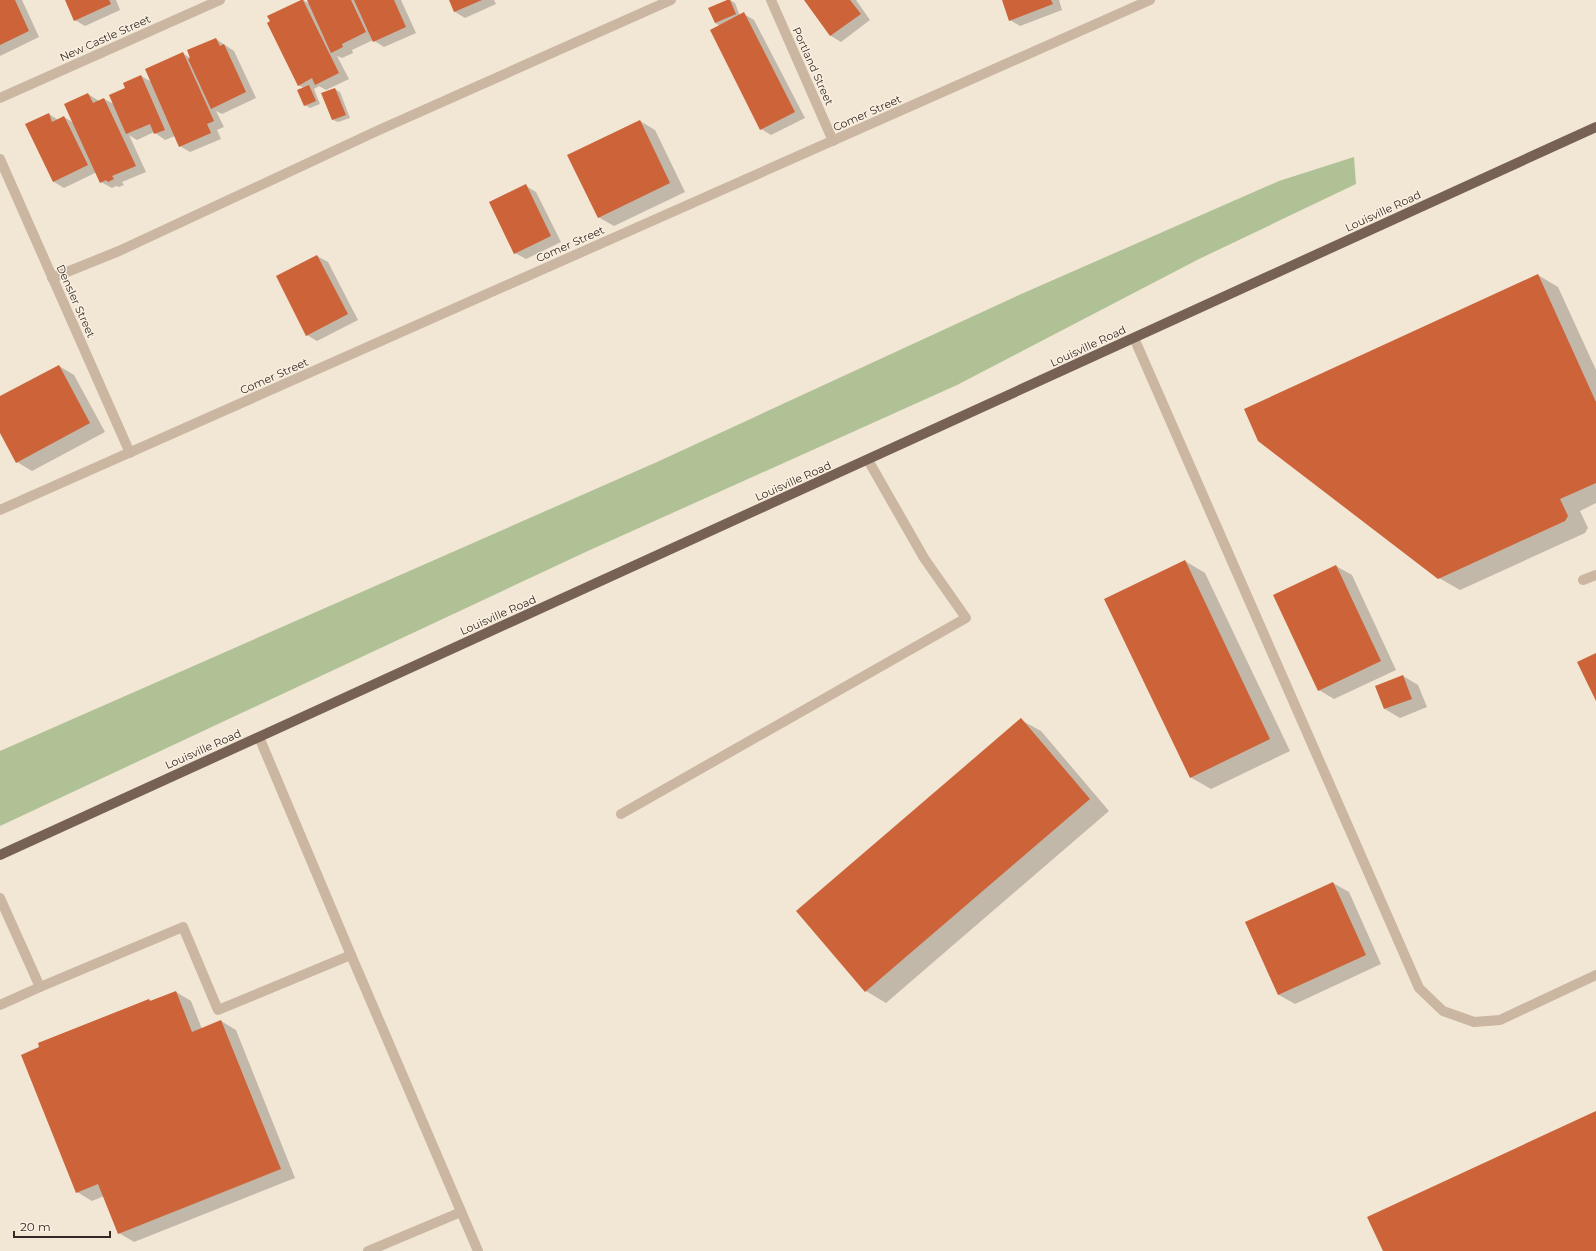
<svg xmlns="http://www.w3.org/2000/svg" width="1596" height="1251" font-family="Montserrat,sans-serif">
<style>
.green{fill:#b0c195}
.shadow{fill:#0003}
.building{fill:#cd6338}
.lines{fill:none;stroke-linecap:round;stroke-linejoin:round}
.minor{stroke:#cab6a1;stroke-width:10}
.major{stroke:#776154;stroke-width:10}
.labels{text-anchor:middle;stroke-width:3;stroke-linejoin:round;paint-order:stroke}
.street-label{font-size:11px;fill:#342a24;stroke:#faf0e1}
</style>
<rect width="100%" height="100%" fill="#f2e6d5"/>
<path class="green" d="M1354 157 1356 184 1199 259 957 385 590 550 0 826V751L657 462 1019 295 1279 181Z"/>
<g class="shadow">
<path d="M0 0H22L39 37 0 56Z"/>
<path d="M66 0H116L120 10 85 26 75 20Z"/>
<path d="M303 0 310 4 308 0H401L416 33 384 47 373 40 352 50 353 53 342 58 337 56 349 79 326 90 319 86 314 89 320 104 310 108 305 105 304 88 298 85Z"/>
<path d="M450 0H494L496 4 465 18 455 12Z"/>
<path d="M730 0 735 3 740 16 744 14 754 20 805 118 771 135 761 129 711 30 720 26 715 23Z"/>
<path d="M806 0H856L870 20 841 42 831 36Z"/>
<path d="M1003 0H1059L1062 10 1020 26 1010 20Z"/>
<path d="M216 39 234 51 256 98 222 114 216 111 224 127 217 130 221 139 190 152 180 146 175 136 165 140 154 132 137 140 129 135 146 172 122 182 124 185 119 187 116 186 112 188 101 182 97 172 64 188 54 182 27 125 49 114 58 120 64 117 74 123 88 94 99 101 104 99 114 104 126 89 141 76 152 82 182 53 192 59Z"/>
<path d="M335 89 340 92 350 118 338 122 333 120Z"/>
<path d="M640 121 655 130 685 192 614 226 598 217Z"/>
<path d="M526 186 536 192 561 242 526 259 515 253 491 203Z"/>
<path d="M317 256 328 262 358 320 317 341 307 335Z"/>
<path d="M1538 275 1558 287 1596 370V503L1580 511 1588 528 1585 533 1460 590 1439 578Z"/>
<path d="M59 366 74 375 105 432 32 471 17 462 0 431V397Z"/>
<path d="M1185 561 1205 573 1290 751 1211 789 1190 777Z"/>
<path d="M1336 566 1352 575 1396 670 1334 699 1319 690Z"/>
<path d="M1403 676 1418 685 1427 707 1400 718 1385 709Z"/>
<path d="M1021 720 1041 731 1109 811 886 1003 866 991Z"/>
<path d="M1333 883 1349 892 1381 964 1295 1004 1279 995 1247 923Z"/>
<path d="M176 992 191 1001 202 1029 221 1021 236 1030 295 1178 134 1242 119 1233 104 1196 92 1201 77 1192 149 1000 152 1001Z"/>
</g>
<g class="building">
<path d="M0 0H15L29 31 0 45Z"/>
<path d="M65 0H109L111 4 74 21Z"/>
<path d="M301 0H303L339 73 315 85 312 78 298 86 267 23 270 21 267 16Z"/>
<path d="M307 0H351L366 32 342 44 343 47 331 53Z"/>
<path d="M354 0H394L406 27 373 42Z"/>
<path d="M449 0H482L454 12Z"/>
<path d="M727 0H730L736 14 715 23 708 8Z"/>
<path d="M804 0H850L861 14 830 36Z"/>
<path d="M1002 0H1051L1053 4 1009 21Z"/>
<path d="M744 12 795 112 760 130 710 30Z"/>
<path d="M216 38 220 46 224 44 246 92 211 109 188 59 190 58 187 50Z"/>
<path d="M183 52 214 121 207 124 211 133 179 147 145 69Z"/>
<path d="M141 75 165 130 154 134 150 124 126 134 109 95 125 88 123 83Z"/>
<path d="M309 85 316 101 304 106 297 90Z"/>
<path d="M335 88 346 115 332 120 321 93Z"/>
<path d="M88 93 93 103 104 98 136 166 112 176 114 179 108 182 106 180 100 183 64 104Z"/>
<path d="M49 113 52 122 64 116 88 165 53 182 25 124Z"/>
<path d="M640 120 670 183 598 218 567 155Z"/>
<path d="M526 184 551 236 514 254 489 202Z"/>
<path d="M317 255 348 314 306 336 276 276Z"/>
<path d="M1538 274 1596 402V483L1560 499 1568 516 1565 521 1438 579 1258 441 1244 409Z"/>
<path d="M59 365 90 423 16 463 0 433V396Z"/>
<path d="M1185 560 1270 739 1190 778 1104 599Z"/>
<path d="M1336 565 1381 661 1318 691 1273 595Z"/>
<path d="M1596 653V701L1577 662Z"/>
<path d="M1403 675 1412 699 1384 709 1375 686Z"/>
<path d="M1021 718 1090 799 865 992 796 911Z"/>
<path d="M1333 882 1366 955 1278 995 1245 922Z"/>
<path d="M176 991 192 1032 221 1020 281 1169 118 1234 98 1184 76 1193 21 1055 39 1047 38 1043 149 999 150 1001Z"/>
<path d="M1596 1111V1251H1383L1367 1217Z"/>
</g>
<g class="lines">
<g class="minor">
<path d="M771 0 833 141"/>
<path d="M0 98 220 0"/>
<path d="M0 159 130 453"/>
<path d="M52 278 119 251 379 130 671 0"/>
<path d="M1134 338 1419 988 1443 1011 1474 1022 1500 1020 1596 975"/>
<path d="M0 510 1150 0"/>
<path d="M1583 580 1596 575"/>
<path d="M621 814 966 618 924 558 868 460"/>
<path d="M0 898 40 987 183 927 218 1010 351 955 259 737"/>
<path d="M351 955 478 1251"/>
<path d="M0 1005 40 987"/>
<path d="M368 1251 461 1212"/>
</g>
<path class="major" d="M0 855 1596 127"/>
</g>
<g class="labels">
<g class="street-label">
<text transform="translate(105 38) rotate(-24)" y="4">New Castle Street</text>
<text transform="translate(813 66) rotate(66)" y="4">Portland Street</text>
<text transform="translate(867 113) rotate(-24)" y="4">Comer Street</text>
<text transform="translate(1383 211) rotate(-25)" y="4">Louisville Road</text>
<text transform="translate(570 244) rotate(-24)" y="4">Comer Street</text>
<text transform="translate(76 301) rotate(66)" y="4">Densler Street</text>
<text transform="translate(1088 346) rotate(-25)" y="4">Louisville Road</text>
<text transform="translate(274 376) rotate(-24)" y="4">Comer Street</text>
<text transform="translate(793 481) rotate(-24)" y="4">Louisville Road</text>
<text transform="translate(498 615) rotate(-24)" y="4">Louisville Road</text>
<text transform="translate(203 749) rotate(-24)" y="4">Louisville Road</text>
</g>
</g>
<path d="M14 1231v6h96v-6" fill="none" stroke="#342a24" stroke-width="2"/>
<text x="20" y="1231" font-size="12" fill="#342a24" stroke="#faf0e1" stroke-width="3" paint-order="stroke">20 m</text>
</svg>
